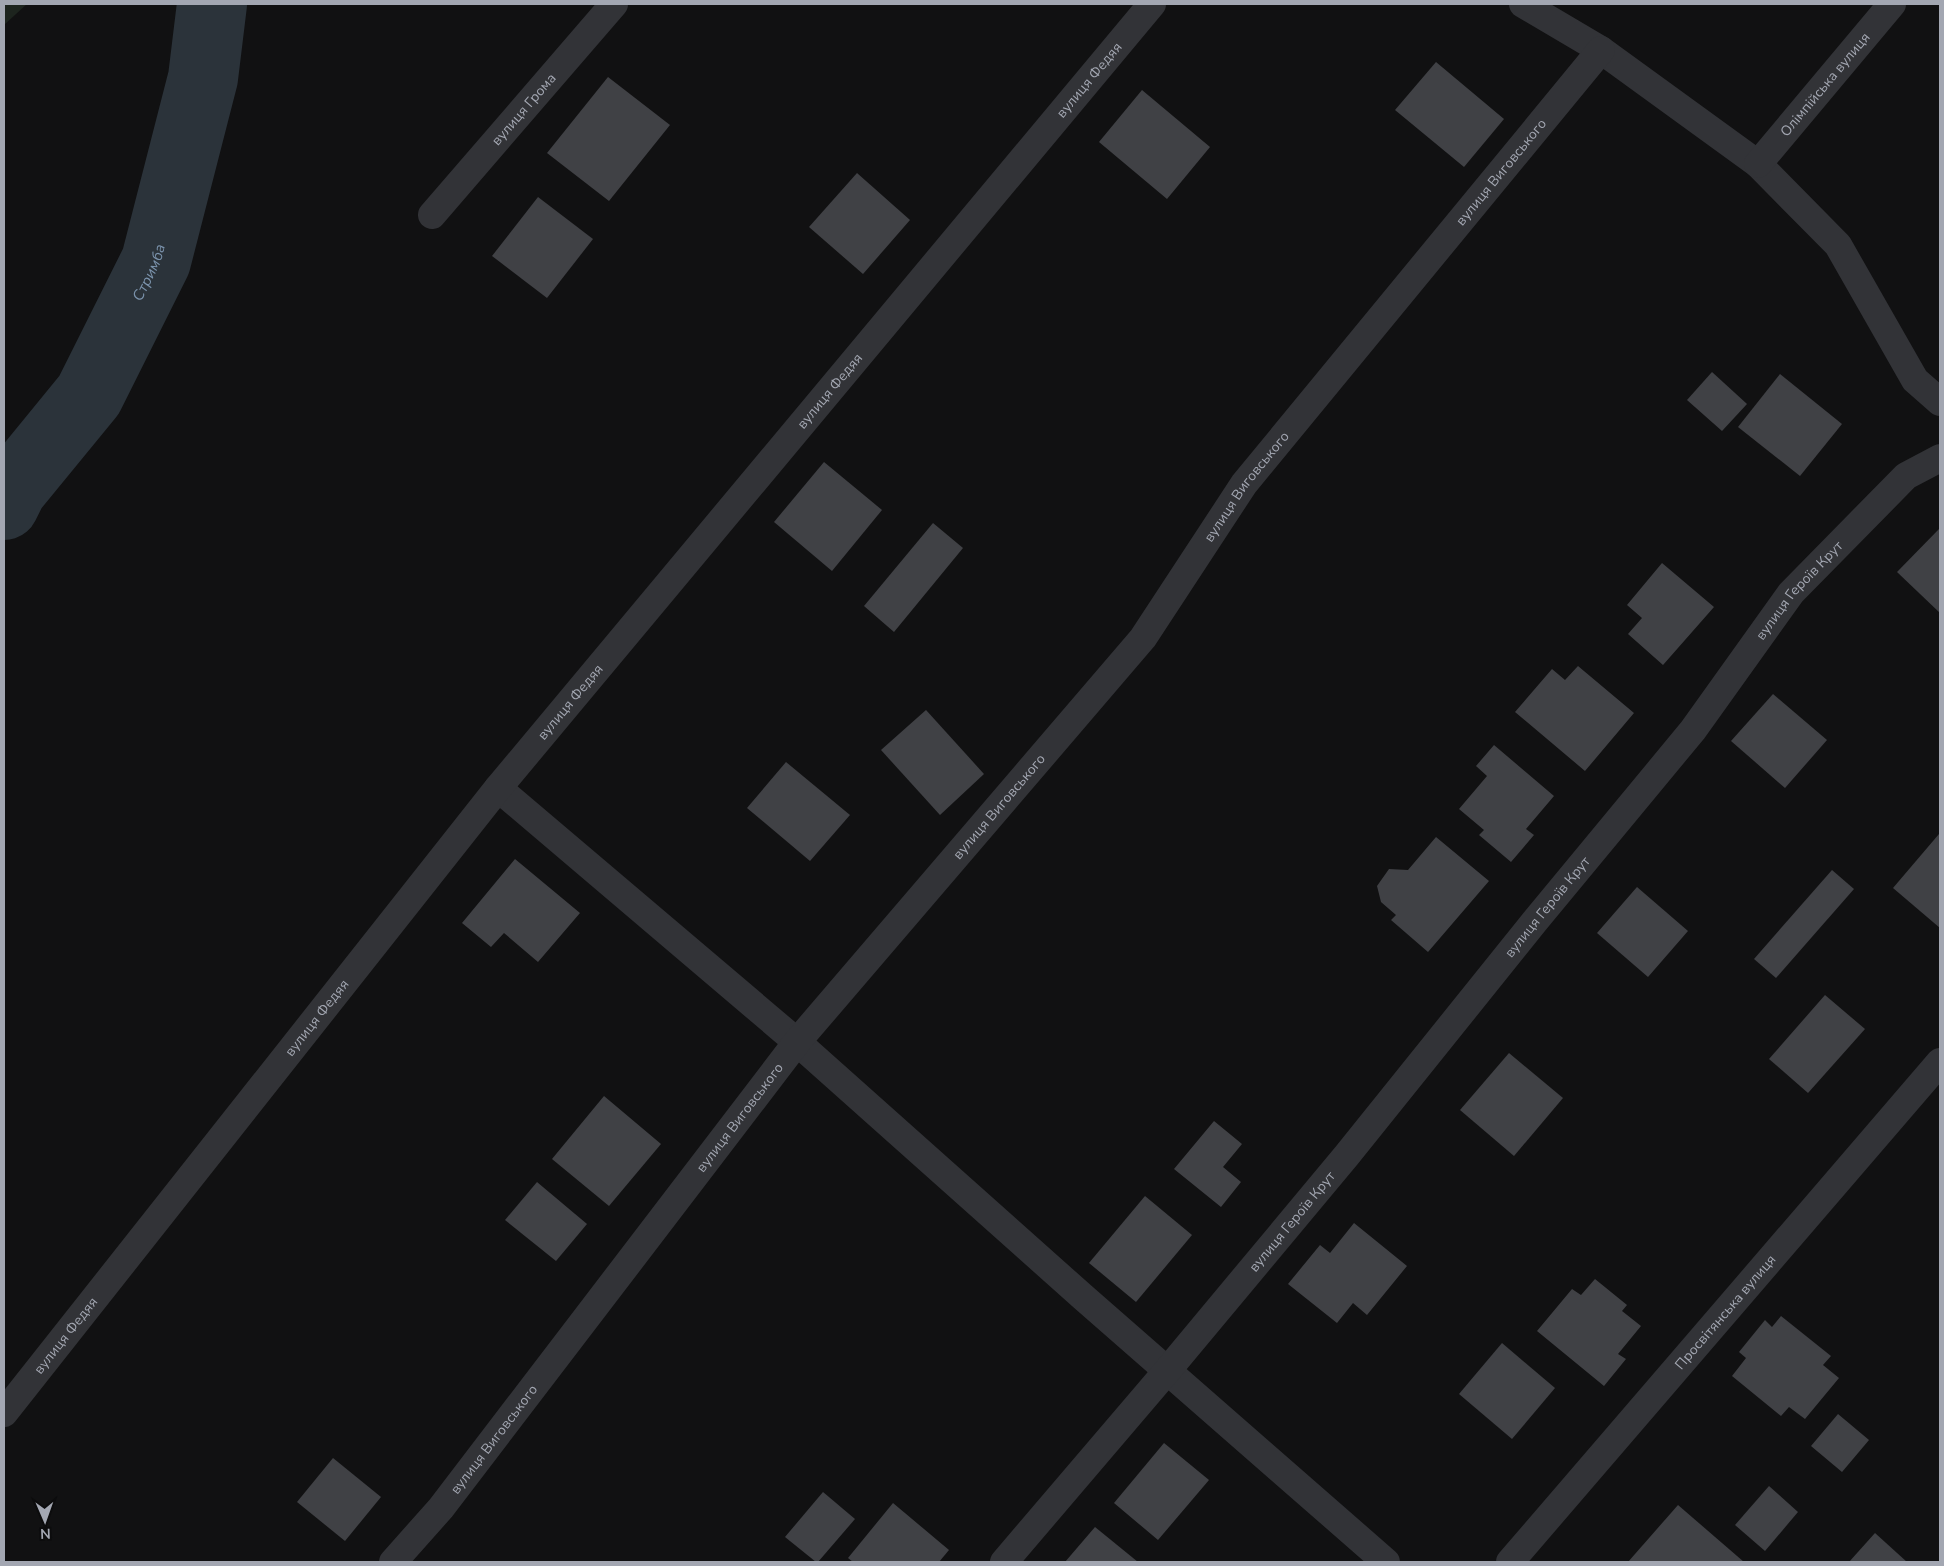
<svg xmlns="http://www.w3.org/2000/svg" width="1944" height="1566" font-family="'Nunito Sans',sans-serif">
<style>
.green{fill:#1d241e}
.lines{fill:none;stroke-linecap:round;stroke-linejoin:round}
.river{stroke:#2b333a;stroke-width:70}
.building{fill:#404145}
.minor{stroke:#323337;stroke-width:28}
.labels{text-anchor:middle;stroke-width:4;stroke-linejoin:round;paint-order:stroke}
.street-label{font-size:14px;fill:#a3a7b2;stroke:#0c0c0d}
.water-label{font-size:15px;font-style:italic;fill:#7b93ac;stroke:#0c0c0d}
</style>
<rect width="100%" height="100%" fill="#111112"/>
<path class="green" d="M4 4H27L4 25Z"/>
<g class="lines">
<path class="river" id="s1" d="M4 505 12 489 89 395 156 261 203 78 212 4"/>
</g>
<g class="building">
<path d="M1436 62 1504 119 1464 167 1395 110Z"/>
<path d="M608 77 670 125 609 201 547 153Z"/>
<path d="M1142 90 1210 147 1167 199 1099 142Z"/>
<path d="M857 173 910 220 863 274 809 227Z"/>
<path d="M538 197 593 239 547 298 492 256Z"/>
<path d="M1712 372 1747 404 1722 431 1687 400Z"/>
<path d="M1780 374 1842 424 1800 476 1738 427Z"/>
<path d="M824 462 882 510 832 571 774 522Z"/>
<path d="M933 523 963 548 894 632 864 606Z"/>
<path d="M1940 528V613L1897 572Z"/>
<path d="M1662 563 1714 607 1663 665 1628 634 1642 618 1627 605Z"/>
<path d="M1578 666 1634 713 1585 771 1515 712 1552 669 1565 680Z"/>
<path d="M1773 694 1827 740 1785 788 1731 741Z"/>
<path d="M926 710 984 774 940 815 881 750Z"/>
<path d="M1494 745 1554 796 1526 829 1534 835 1511 862 1479 835 1484 830 1459 809 1487 776 1476 766Z"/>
<path d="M786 762 850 815 810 861 747 808Z"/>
<path d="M1939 834 1940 836V928L1893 888Z"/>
<path d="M1436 837 1489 881 1428 952 1391 920 1396 915 1381 902 1377 886 1389 869 1408 870Z"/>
<path d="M515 859 580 913 538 962 504 933 491 947 462 923Z"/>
<path d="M1832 870 1854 889 1776 978 1754 959Z"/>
<path d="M1637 887 1688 931 1648 977 1597 933Z"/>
<path d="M1825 995 1865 1029 1808 1093 1769 1059Z"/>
<path d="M1509 1053 1563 1098 1514 1156 1460 1110Z"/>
<path d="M604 1096 661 1144 609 1206 552 1159Z"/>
<path d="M1214 1121 1242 1144 1223 1167 1241 1182 1221 1207 1174 1169Z"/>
<path d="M537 1182 587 1224 556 1261 505 1220Z"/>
<path d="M1145 1196 1192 1235 1136 1302 1089 1263Z"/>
<path d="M1354 1223 1407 1266 1367 1315 1353 1303 1337 1323 1288 1284 1320 1245 1330 1253Z"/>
<path d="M1595 1279 1627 1305 1622 1311 1641 1326 1618 1354 1626 1359 1604 1386 1537 1331 1572 1289 1581 1295Z"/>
<path d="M1781 1316 1831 1356 1823 1365 1839 1378 1805 1419 1789 1407 1781 1416 1732 1376 1746 1358 1739 1352 1765 1320 1772 1327Z"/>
<path d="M1502 1343 1555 1388 1512 1439 1459 1394Z"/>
<path d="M1838 1414 1869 1440 1842 1472 1811 1446Z"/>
<path d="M1164 1443 1209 1480 1158 1540 1114 1503Z"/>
<path d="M333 1458 381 1497 345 1541 297 1502Z"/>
<path d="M1769 1486 1798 1512 1765 1551 1735 1525Z"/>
<path d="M823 1492 855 1519 818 1562H816L785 1537Z"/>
<path d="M893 1503 949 1550 939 1562H853L848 1558Z"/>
<path d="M1678 1505 1744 1562H1628Z"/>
<path d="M1095 1527 1138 1562H1065Z"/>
<path d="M1875 1533 1907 1562H1849Z"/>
</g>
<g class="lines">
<g class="minor">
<path d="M1523 4 1601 50 1758 164 1838 245 1915 380 1940 402"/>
<path id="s2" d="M1758 164 1892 4"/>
<path id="s3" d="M432 215 614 4"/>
<path d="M498 788 797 1042 1083 1297 1386 1562"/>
<path id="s4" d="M4 1413 498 788 1152 4"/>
<path id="s5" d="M393 1562 441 1508 797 1042 1143 638 1244 484 1601 50"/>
<path id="s6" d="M1004 1562 1167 1371 1347 1155 1535 921 1693 730 1791 593 1906 476 1940 458"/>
<path id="s7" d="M1510 1562 1940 1062"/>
</g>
</g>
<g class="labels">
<g class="street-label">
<text dy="5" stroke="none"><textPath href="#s4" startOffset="1719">вулиця Федяя</textPath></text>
<text dy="5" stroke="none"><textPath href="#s2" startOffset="104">Олімпійська вулиця</textPath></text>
<text dy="5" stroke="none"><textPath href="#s3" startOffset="140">вулиця Грома</textPath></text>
<text dy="5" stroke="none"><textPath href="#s5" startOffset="1779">вулиця Виговського</textPath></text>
<text dy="5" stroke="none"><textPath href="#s4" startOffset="1314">вулиця Федяя</textPath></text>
<text dy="5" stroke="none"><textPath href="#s5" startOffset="1374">вулиця Виговського</textPath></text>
<text dy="5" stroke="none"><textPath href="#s6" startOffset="1256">вулиця Героїв Крут</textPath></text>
<text dy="5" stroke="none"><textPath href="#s4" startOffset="909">вулиця Федяя</textPath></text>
<text dy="5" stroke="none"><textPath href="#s5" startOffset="969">вулиця Виговського</textPath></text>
<text dy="5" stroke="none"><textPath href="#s6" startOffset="851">вулиця Героїв Крут</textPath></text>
<text dy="5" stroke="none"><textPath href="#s4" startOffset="504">вулиця Федяя</textPath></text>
<text dy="5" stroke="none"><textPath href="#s5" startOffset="564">вулиця Виговського</textPath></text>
<text dy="5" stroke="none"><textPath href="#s6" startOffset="446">вулиця Героїв Крут</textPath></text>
<text dy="5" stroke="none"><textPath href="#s7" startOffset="330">Просвітянська вулиця</textPath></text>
<text dy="5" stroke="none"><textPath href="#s4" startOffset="99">вулиця Федяя</textPath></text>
<text dy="5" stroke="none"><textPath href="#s5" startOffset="159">вулиця Виговського</textPath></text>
</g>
<g class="water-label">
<text dy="5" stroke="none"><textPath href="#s1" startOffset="276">Стримба</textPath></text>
</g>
</g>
<rect width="1944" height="1566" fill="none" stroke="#a3a7b2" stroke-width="10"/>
<g transform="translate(45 1521) rotate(178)" stroke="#0c0c0d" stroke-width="4" paint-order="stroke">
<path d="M0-4L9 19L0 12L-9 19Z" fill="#a3a7b2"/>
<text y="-8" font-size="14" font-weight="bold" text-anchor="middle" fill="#a3a7b2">N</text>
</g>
</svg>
